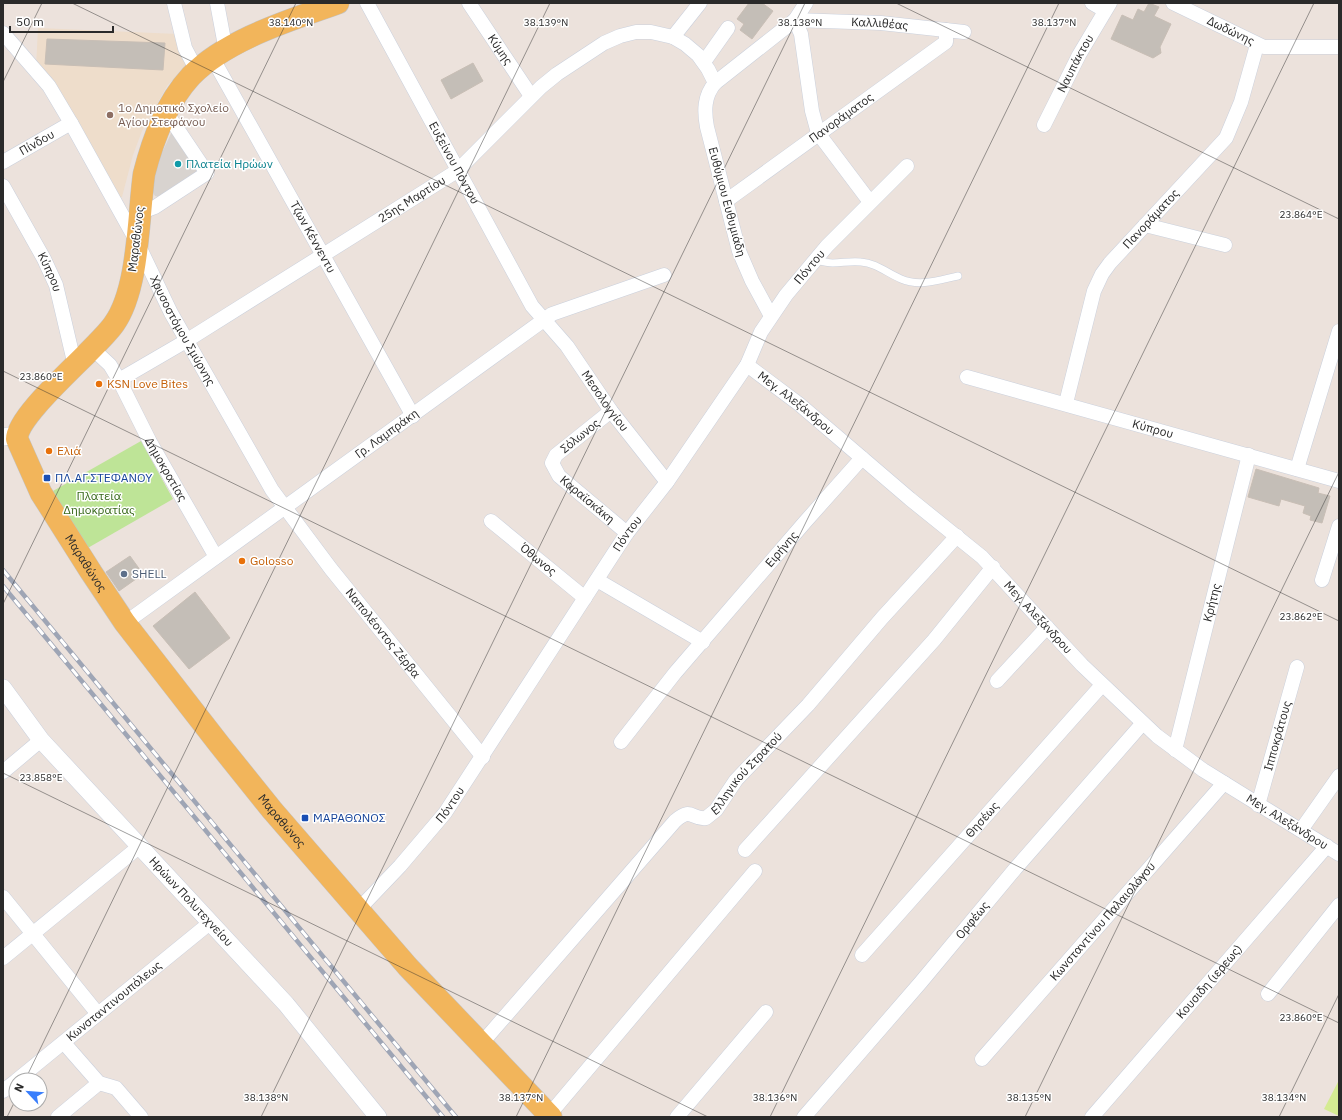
<svg xmlns="http://www.w3.org/2000/svg" width="1342" height="1120" font-family="'IBM Plex Sans',sans-serif">
<style>
.education{fill:#eeddcb}
.green{fill:#bee497}
.pitch{fill:#d5eb93}
.plaza{fill:#d8d3cf}
.building{fill:#c4beb7;stroke:#c8beb5}
.lines{fill:none;stroke-linecap:round;stroke-linejoin:round}
.service-casing{stroke:#cad0dc;stroke-width:8}
.minor-casing{stroke:#cad0dc;stroke-width:15}
.tertiary-casing{stroke:#cad0dc;stroke-width:18}
.primary-casing{stroke:#c3c3c3;stroke-width:23}
.service{stroke:#fff;stroke-width:7}
.minor{stroke:#fff;stroke-width:14}
.tertiary{stroke:#fff;stroke-width:17}
.primary{stroke:#f2b55b;stroke-width:22}
.rail-casing{stroke:#9ea5b5;stroke-width:4.5}
.rail{stroke:#fff;stroke-width:3;stroke-dasharray:9;stroke-linecap:butt}
.ticks{fill:none;stroke:#2a2a2a;stroke-width:1;stroke-opacity:0.45}
.education-dot{fill:#8d6e63;stroke:#fff;stroke-width:1.5}
.culture-dot{fill:#0f9aa8;stroke:#fff;stroke-width:1.5}
.food-dot{fill:#e8710a;stroke:#fff;stroke-width:1.5}
.transit-dot{fill:#1a4fb4;stroke:#fff;stroke-width:1.5}
.service-dot{fill:#5c6f8a;stroke:#fff;stroke-width:1.5}
.labels{text-anchor:middle;stroke-width:3;stroke-linejoin:round;paint-order:stroke}
.street-label{font-size:12px;fill:#2a2a2a;stroke:#fff}
.education-label{font-size:12px;fill:#785e54;stroke:#fff;text-anchor:start}
.culture-label{font-size:12px;fill:#0d838f;stroke:#fff;text-anchor:start}
.food-label{font-size:12px;fill:#c56008;stroke:#fff;text-anchor:start}
.transit-label{font-size:12px;fill:#164399;stroke:#fff;text-anchor:start}
.park-label{font-size:12px;fill:#376819;stroke:#fff}
.service-label{font-size:12px;fill:#4e5e75;stroke:#fff;text-anchor:start}
.ticks-label{font-size:10px;text-anchor:middle;fill:#2a2a2a;stroke:#fff;stroke-width:3;stroke-linejoin:round;paint-order:stroke}
</style>
<rect width="100%" height="100%" fill="#ece2dc"/>
<path class="education" d="M38 28 178 34 186 66 167 86 142 131 133 155 122 197 117 199 36 67Z"/>
<path class="green" d="M141 441 173 499 86 549 53 491Z"/>
<path class="pitch" d="M1339 1080V1116L1324 1109Z"/>
<path class="plaza" d="M174 127 200 171 159 197 155 196 152 191 154 176 158 161Z"/>
<g class="building">
<path d="M749 3H762L773 11 752 39 740 30 744 24 737 19Z"/>
<path d="M1149 3 1159 7 1154 16 1171 24 1160 47 1161 53 1153 58 1111 39 1122 15 1133 20 1138 9 1144 12Z"/>
<path d="M47 39 165 43 163 70 45 64Z"/>
<path d="M473 63 483 81 451 99 441 80Z"/>
<path d="M1256 469 1319 488 1318 493 1330 496 1322 523 1310 520 1311 516 1303 513 1305 506 1281 499 1279 506 1248 497Z"/>
<path d="M130 556 143 574 119 591 106 572Z"/>
<path d="M195 592 230 638 189 669 153 626Z"/>
</g>
<g class="lines">
<g class="service-casing">
<path id="service" d="M816 259C831 267 845 260 861 262 876 263 887 273 901 279 920 287 939 280 958 276"/>
</g>
<g class="minor-casing">
<g id="minor">
<path d="M174 3 185 48 197 71"/>
<path d="M217 3 226 51"/>
<path id="s1" d="M367 3 532 306 567 346 611 411 667 482"/>
<path id="s2" d="M469 3 531 96"/>
<path d="M1092 3 1104 10"/>
<path id="s3" d="M1173 3 1264 47H1339"/>
<path id="s4" d="M3 33 49 86 71 123 136 240 171 313 272 490 331 569 483 757"/>
<path d="M673 37 700 3"/>
<path id="s5" d="M213 59 413 416"/>
<path d="M704 62 728 28"/>
<path id="s6" d="M1044 125 1079 55 1110 3"/>
<path id="s7" d="M3 162 71 123"/>
<path id="s8" d="M3 186 44 259 56 285 75 366"/>
<path id="s9" d="M726 201 946 42V30"/>
<path id="s10" d="M870 202 818 133 812 111 801 34 795 20 881 23 964 32"/>
<path d="M140 211 147 210 155 207 207 173 166 112"/>
<path d="M1145 225 1225 245"/>
<path d="M771 316 752 281 739 251 707 127C704 111 704 96 715 83L795 20 806 3"/>
<path id="s11" d="M93 349 110 365 119 380 186 341 457 171 541 87 557 74 604 43 620 36 636 32H651L673 37 685 44 698 55 708 69 715 83"/>
<path id="s12" d="M747 365 799 404 910 499 982 557 1082 665 1157 736 1203 770 1339 854"/>
<path id="s13" d="M967 377 1339 481"/>
<path id="s14" d="M119 380 150 442 216 557"/>
<path id="s15" d="M1066 403 1094 291 1102 274 1110 263 1226 138 1241 102 1257 45"/>
<path id="s16" d="M611 411 556 455 552 463 559 476 627 533"/>
<path d="M1297 469 1339 331"/>
<path id="s17" d="M491 521 585 598"/>
<path d="M597 580 703 642"/>
<path d="M1322 580 1339 526"/>
<path id="s18" d="M125 623 552 314 664 275"/>
<path d="M997 681 1047 627"/>
<path id="s19" d="M621 742 675 673 805 522 862 458"/>
<path id="s20" d="M1175 750 1249 455"/>
<path d="M3 772 41 740"/>
<path id="s21" d="M1258 805 1297 667"/>
<path d="M1301 830 1339 776"/>
<path d="M745 850 934 640 993 567"/>
<path d="M3 897 98 1014"/>
<path id="s22" d="M358 910 400 866 445 813 627 533 667 482 747 365 761 332 786 295 827 246 907 166"/>
<path id="s23" d="M862 955 1102 685"/>
<path d="M3 958 140 846"/>
<path d="M1268 994 1339 905"/>
<path d="M64 1043 99 1083 116 1088 141 1117"/>
<path id="s24" d="M481 1044 675 821C692 806 691 820 706 818L716 810 736 780 808 705 882 618 957 536"/>
<path id="s25" d="M982 1059 1224 783"/>
<path id="s26" d="M17 1080 211 922"/>
<path d="M3 1091 16 1081"/>
<path d="M549 1115 755 871"/>
<path d="M58 1117 99 1083"/>
<path d="M677 1117 766 1012"/>
<path id="s27" d="M804 1117 921 982 1015 869 1142 724"/>
<path id="s28" d="M1092 1117 1327 846"/>
</g>
</g>
<g class="tertiary-casing">
<g id="tertiary">
<path d="M3 437 17 435"/>
<path id="s29" d="M3 688 41 740 286 1004 378 1117"/>
</g>
</g>
<g class="primary-casing">
<g id="primary">
<path id="s30" d="M338 3C291 20 227 39 191 76 166 103 153 139 144 174 138 218 139 289 114 324 97 349 17 413 17 439L41 493 91 572 125 623 219 744 272 810 408 967 551 1117"/>
</g>
</g>
<use href="#service" class="service"/>
<use href="#minor" class="minor"/>
<use href="#tertiary" class="tertiary"/>
<use href="#primary" class="primary"/>
<g class="rail-casing">
<g id="rail">
<path d="M3 570 456 1117"/>
<path d="M3 586 443 1117"/>
</g>
</g>
<use href="#rail" class="rail"/>
</g>
<path class="ticks" d="M72 3 1339 621M896 3 1339 219M3 82 42 3M3 371 1339 1023M3 604 296 3M3 773 708 1117M25 1080 550 3M7 1117 16 1099M261 1117 805 3M516 1117 1059 3M770 1117 1314 3M1025 1117 1339 472M1279 1117 1339 994"/>
<circle class="education-dot" cx="110" cy="115" r="4"/>
<circle class="culture-dot" cx="178" cy="164" r="4"/>
<g class="food-dot">
<circle cx="99" cy="384" r="4"/>
<circle cx="49" cy="451" r="4"/>
<circle cx="242" cy="561" r="4"/>
</g>
<g class="transit-dot">
<rect x="43" y="474" width="8" height="8" rx="2"/>
<rect x="301" y="814" width="8" height="8" rx="2"/>
</g>
<circle class="service-dot" cx="124" cy="574" r="4"/>
<g class="labels">
<g class="street-label">
<text dy="4" stroke="none"><textPath href="#s10" startOffset="287">Καλλιθέας</textPath></text>
<text dy="4" stroke="none"><textPath href="#s3" startOffset="64">Δωδώνης</textPath></text>
<text dy="4" stroke="none"><textPath href="#s2" startOffset="56">Κύμης</textPath></text>
<text dy="4" stroke="none"><textPath href="#s6" startOffset="69">Ναυπάκτου</textPath></text>
<text dy="4" stroke="none"><textPath href="#s9" startOffset="142">Πανοράματος</textPath></text>
<text dy="4" stroke="none"><textPath href="#s7" startOffset="39">Πίνδου</textPath></text>
<text dy="4" stroke="none"><textPath href="#s1" startOffset="182">Ευξείνου Πόντου</textPath></text>
<text dy="4" stroke="none"><textPath href="#s11" startOffset="385">25ης Μαρτίου</textPath></text>
<text transform="translate(727 202) rotate(75)" y="4">Ευθύμιου Ευθυμιάδη</text>
<text dy="4" stroke="none"><textPath href="#s15" startOffset="208">Πανοράματος</textPath></text>
<text dy="4" stroke="none"><textPath href="#s5" startOffset="204">Τζων Κέννεντυ</textPath></text>
<text transform="translate(136 239) rotate(-83)" y="4">Μαραθώνος</text>
<text dy="4" stroke="none"><textPath href="#s22" startOffset="788">Πόντου</textPath></text>
<text dy="4" stroke="none"><textPath href="#s8" startOffset="98">Κύπρου</textPath></text>
<text dy="4" stroke="none"><textPath href="#s4" startOffset="349">Χρυσοστόμου Σμύρνης</textPath></text>
<text dy="4" stroke="none"><textPath href="#s1" startOffset="465">Μεσολογγίου</textPath></text>
<text dy="4" stroke="none"><textPath href="#s12" startOffset="62">Μεγ. Αλεξάνδρου</textPath></text>
<text dy="4" stroke="none"><textPath href="#s13" startOffset="193">Κύπρου</textPath></text>
<text dy="4" stroke="none"><textPath href="#s18" startOffset="323">Γρ. Λαμπράκη</textPath></text>
<text transform="translate(580 436) rotate(-39)" y="4">Σόλωνος</text>
<text dy="4" stroke="none"><textPath href="#s14" startOffset="101">Δημοκρατίας</textPath></text>
<text dy="4" stroke="none"><textPath href="#s16" startOffset="131">Καραϊσκάκη</textPath></text>
<text dy="4" stroke="none"><textPath href="#s22" startOffset="464">Πόντου</textPath></text>
<text dy="4" stroke="none"><textPath href="#s19" startOffset="251">Ειρήνης</textPath></text>
<text dy="4" stroke="none"><textPath href="#s17" startOffset="61">Όθωνος</textPath></text>
<text dy="4" stroke="none"><textPath href="#s30" startOffset="724">Μαραθώνος</textPath></text>
<text dy="4" stroke="none"><textPath href="#s20" startOffset="152">Κρήτης</textPath></text>
<text dy="4" stroke="none"><textPath href="#s12" startOffset="386">Μεγ. Αλεξάνδρου</textPath></text>
<text dy="4" stroke="none"><textPath href="#s4" startOffset="713">Ναπολέοντος Ζέρβα</textPath></text>
<text dy="4" stroke="none"><textPath href="#s21" startOffset="72">Ιπποκράτους</textPath></text>
<text dy="4" stroke="none"><textPath href="#s24" startOffset="390">Ελληνικού Στρατού</textPath></text>
<text dy="4" stroke="none"><textPath href="#s22" startOffset="140">Πόντου</textPath></text>
<text dy="4" stroke="none"><textPath href="#s23" startOffset="181">Θησέως</textPath></text>
<text dy="4" stroke="none"><textPath href="#s30" startOffset="1048">Μαραθώνος</textPath></text>
<text dy="4" stroke="none"><textPath href="#s12" startOffset="710">Μεγ. Αλεξάνδρου</textPath></text>
<text dy="4" stroke="none"><textPath href="#s29" startOffset="285">Ηρώων Πολυτεχνείου</textPath></text>
<text dy="4" stroke="none"><textPath href="#s27" startOffset="259">Ορφέως</textPath></text>
<text dy="4" stroke="none"><textPath href="#s25" startOffset="183">Κωνσταντίνου Παλαιολόγου</textPath></text>
<text dy="4" stroke="none"><textPath href="#s28" startOffset="179">Κουσιδη (ιερεως)</textPath></text>
<text dy="4" stroke="none"><textPath href="#s26" startOffset="125">Κωνσταντινουπόλεως</textPath></text>
</g>
<g class="education-label">
<text x="118" y="112">1ο Δημοτικό Σχολείο<tspan x="118" dy="14">Αγίου Στεφάνου</tspan></text>
</g>
<g class="culture-label">
<text x="186" y="168">Πλατεία Ηρώων</text>
</g>
<g class="food-label">
<text x="107" y="388">KSN Love Bites</text>
<text x="57" y="455">Ελιά</text>
<text x="250" y="565">Golosso</text>
</g>
<g class="transit-label">
<text x="55" y="482">ΠΛ.ΑΓ.ΣΤΕΦΑΝΟΥ</text>
<text x="313" y="822">ΜΑΡΑΘΩΝΟΣ</text>
</g>
<g class="park-label">
<text x="99" y="500">Πλατεία<tspan x="99" dy="14">Δημοκρατίας</tspan></text>
</g>
<g class="service-label">
<text x="132" y="578">SHELL</text>
</g>
</g>
<g class="ticks-label">
<text x="291" y="26">38.140°N</text>
<text x="546" y="26">38.139°N</text>
<text x="800" y="26">38.138°N</text>
<text x="1054" y="26">38.137°N</text>
<text x="1301" y="218">23.864°E</text>
<text x="41" y="380">23.860°E</text>
<text x="1301" y="620">23.862°E</text>
<text x="41" y="781">23.858°E</text>
<text x="1301" y="1021">23.860°E</text>
<text x="266" y="1101">38.138°N</text>
<text x="521" y="1101">38.137°N</text>
<text x="775" y="1101">38.136°N</text>
<text x="1029" y="1101">38.135°N</text>
<text x="1284" y="1101">38.134°N</text>
</g>
<rect width="1342" height="1120" fill="none" stroke="#2a2a2a" stroke-width="8"/>
<g transform="translate(28 1092) rotate(296)"><circle r="19" fill="#ffffff" stroke="#aaaaaa"/>
<path d="M0-3L7 15L0 10L-7 15Z" fill="#397efc"/>
<text y="-6" font-size="11" font-weight="bold" text-anchor="middle" fill="#2a2a2a">N</text>
</g>
<path d="M10 26v6h103v-6" fill="none" stroke="#2a2a2a" stroke-width="2"/>
<text x="16" y="26" font-size="12" fill="#2a2a2a" stroke="#ffffff" stroke-width="3" paint-order="stroke">50 m</text>
</svg>
